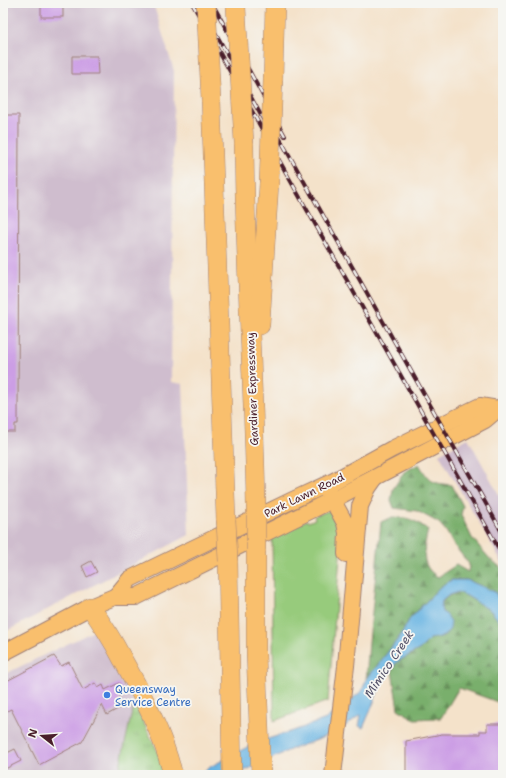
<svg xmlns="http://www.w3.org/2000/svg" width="506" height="778" font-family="'Shantell Sans',sans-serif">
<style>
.industrial{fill:#cfbdce}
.green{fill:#97cb7c;stroke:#707554}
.forest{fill:url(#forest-firs);stroke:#62674c}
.park{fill:url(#park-tufts);stroke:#707554}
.water{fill:#6bb5e3;stroke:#5a6a87}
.building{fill:#cc9ee5}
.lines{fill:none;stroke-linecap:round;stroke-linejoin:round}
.major-casing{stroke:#9f807a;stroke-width:18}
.highway-casing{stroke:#9f807a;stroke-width:20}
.major{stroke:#f9bf6d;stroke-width:16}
.highway{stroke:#f9bf6d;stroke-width:19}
.rail-casing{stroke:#4a1f2b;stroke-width:4}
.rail{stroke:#f6f6f2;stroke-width:2.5;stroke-dasharray:8;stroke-linecap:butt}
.highway-bridge-casing{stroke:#9f807a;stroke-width:20;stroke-linecap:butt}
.highway-bridge{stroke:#f9bf6d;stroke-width:19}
.shop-dot{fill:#3f7fe0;stroke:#f6f6f2;stroke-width:1.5}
.labels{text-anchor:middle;stroke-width:3.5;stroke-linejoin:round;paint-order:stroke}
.street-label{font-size:11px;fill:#4a1f2b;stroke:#f6f6f2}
.shop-label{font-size:11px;fill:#366cbe;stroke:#f6f6f2;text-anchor:start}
.water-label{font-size:12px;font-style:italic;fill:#56546b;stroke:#f6f6f2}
</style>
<defs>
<pattern id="forest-firs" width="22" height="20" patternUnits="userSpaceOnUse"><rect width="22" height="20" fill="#79af6c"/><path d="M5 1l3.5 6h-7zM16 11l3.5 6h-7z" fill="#658e59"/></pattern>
<pattern id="park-tufts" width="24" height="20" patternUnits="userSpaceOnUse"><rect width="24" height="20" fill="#97cb7c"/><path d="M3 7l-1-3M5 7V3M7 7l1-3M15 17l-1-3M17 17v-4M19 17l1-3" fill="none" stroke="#84ae6b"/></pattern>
</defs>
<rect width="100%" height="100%" fill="#f6f6f2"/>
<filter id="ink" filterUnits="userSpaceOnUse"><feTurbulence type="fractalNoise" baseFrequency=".025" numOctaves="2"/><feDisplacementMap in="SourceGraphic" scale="8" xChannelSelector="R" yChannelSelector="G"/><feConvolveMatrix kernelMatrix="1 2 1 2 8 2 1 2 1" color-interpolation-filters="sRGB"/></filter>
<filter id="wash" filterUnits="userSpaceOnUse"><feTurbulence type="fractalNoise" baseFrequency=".012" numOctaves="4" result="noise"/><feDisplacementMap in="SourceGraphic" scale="16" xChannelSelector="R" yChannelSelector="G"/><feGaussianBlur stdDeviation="0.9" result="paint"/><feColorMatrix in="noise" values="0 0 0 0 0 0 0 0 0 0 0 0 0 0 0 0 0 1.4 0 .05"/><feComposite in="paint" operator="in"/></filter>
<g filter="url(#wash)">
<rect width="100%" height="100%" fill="#f4e2ca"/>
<g class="industrial">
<path d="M3 3H153L174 71 171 382 183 384 189 535 3 633Z"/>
<path d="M468 438 503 502V564L439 454Z"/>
<path d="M98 629 134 703 118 775H3V675Z"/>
</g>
<path class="green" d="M328 511H332L342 533 328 701 274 721 272 536 307 520 308 522 315 519 314 516Z"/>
<g class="forest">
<path d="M419 464C430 482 431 483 452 485L463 506 461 515 472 538 490 559 503 569V607L495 592 467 580H452L440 587 409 620 401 635 366 680 369 642 381 522C398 513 414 518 428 530 424 548 419 566 438 577L456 565 468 572 469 564 453 544 446 531 439 523 417 511 394 508 391 500 393 489 404 472Z"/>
<path d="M458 592 467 596 491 611 503 626V704L459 688 441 718 414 719 398 709 392 671 397 662 420 649 430 639 444 636 447 615 442 612C439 600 447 596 458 592Z"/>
</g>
<path class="park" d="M134 703 157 750 164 775H118Z"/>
<path class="water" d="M452 580H467L495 592 503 607V626L491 611 467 596 458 592 449 595 442 601 441 607 442 612 447 615 451 622 450 629 444 636 430 639 420 649 397 662 381 683 372 707 363 728 359 726 361 715H360L343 728 317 740 292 749 235 775H200L208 768 255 743 293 731 326 719 362 691 366 680 401 635 409 620 440 587Z"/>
<g id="blocks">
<g class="building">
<rect x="41" y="3" width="22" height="14"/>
<path d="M72 56H97L98 74H72Z"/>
<path d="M3 115H19L18 424H15V432H3Z"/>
<path d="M91 561 97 572 87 577 82 566Z"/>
<path d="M54 656 61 666 69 662 83 690 95 683 98 688 103 685 105 690 119 683 123 690 118 700 121 707 107 715 102 705 82 742 39 765 11 709 3 713V683Z"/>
<path d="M487 724H503V775H406V741L442 734H480V731H487Z"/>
<path d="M15 749 21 761 3 770V755Z"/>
</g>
</g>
</g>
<g filter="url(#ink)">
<use href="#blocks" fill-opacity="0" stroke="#9f807a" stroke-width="1"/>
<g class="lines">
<g class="major-casing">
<g id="major">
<path d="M327 490 345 523 347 533 346 554"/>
<path d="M116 596 130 579 295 499 334 481 392 449 480 406 498 409"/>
<path d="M3 653 90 607 114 597H136L332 500 485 420 498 409 503 406"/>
<path d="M333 775 346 666 360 506 368 488 375 478"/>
</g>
</g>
<g class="highway-casing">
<g id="highway">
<path d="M273 80 275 3"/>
<path d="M211 100 226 520"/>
<path d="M244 143C245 264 254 385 256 506"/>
<path d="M260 325 269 183"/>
<path d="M256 550V654L261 775"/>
<path d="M228 561 232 775"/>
<path d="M90 607C103 624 113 641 123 660 143 696 163 734 173 775"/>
</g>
</g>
<use href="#major" class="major"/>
<use href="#highway" class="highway"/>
<g class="rail-casing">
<g id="rail">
<path d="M192 3 289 178 503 556"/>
<path d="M199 3 274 139"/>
<path d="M212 3 285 136"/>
<path d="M275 130 503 534"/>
</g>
</g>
<use href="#rail" class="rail"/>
<g class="highway-bridge-casing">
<g id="highway-bridge">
<path d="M206 3 211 100"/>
<path d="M236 7 244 143"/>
<path d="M269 183 273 80"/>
<path d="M256 506V550"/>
<path d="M226 520 228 561"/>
</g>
</g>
<use href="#highway-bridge" class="highway-bridge"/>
</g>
</g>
<circle class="shop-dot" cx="107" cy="695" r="4"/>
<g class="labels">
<g class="street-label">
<text transform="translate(252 389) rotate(-92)" y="4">Gardiner Expressway</text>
<text transform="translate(304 495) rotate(-26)" y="4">Park Lawn Road</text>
</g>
<g class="shop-label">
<text x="115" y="693">Queensway<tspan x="115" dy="13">Service Centre</tspan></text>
</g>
<g class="water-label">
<text transform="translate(389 664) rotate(-56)" y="4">Mimico Creek</text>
</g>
</g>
<rect width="506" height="778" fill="none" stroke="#f6f6f2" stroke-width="16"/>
<g transform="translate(42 736) rotate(287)" stroke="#f6f6f2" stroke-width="3" paint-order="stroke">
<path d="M0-3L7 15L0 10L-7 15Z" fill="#4a1f2b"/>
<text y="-6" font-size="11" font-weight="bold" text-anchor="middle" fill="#4a1f2b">N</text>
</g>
</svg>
